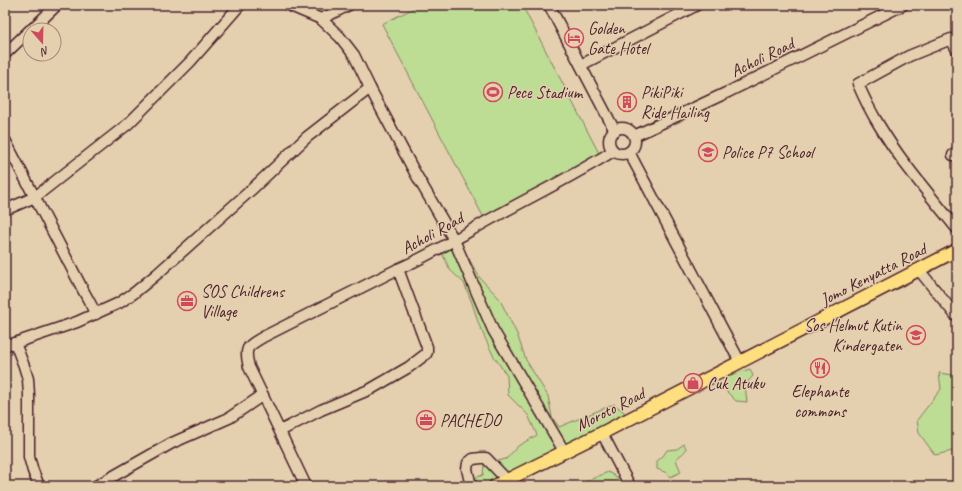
<svg xmlns="http://www.w3.org/2000/svg" width="962" height="491" font-family="Caveat,sans-serif">
<style>
.green{fill:#bddc94;stroke:#847e60}
.lines{fill:none;stroke-linecap:round;stroke-linejoin:round}
.minor-casing{stroke:#4a1f2b;stroke-width:13}
.major-casing{stroke:#4a1f2b;stroke-width:15}
.minor{stroke:#e4d0af;stroke-width:10}
.major{stroke:#fedf80;stroke-width:12}
.labels{text-anchor:middle;stroke-width:3;stroke-linejoin:round;paint-order:stroke}
.poi-label{font-size:17px;fill:#4a1f2b;stroke:#e4d0af;text-anchor:start}
.street-label{font-size:17px;fill:#4a1f2b;stroke:#e4d0af}
</style>
<rect width="100%" height="100%" fill="#e4d0af"/>
<filter id="ink" filterUnits="userSpaceOnUse"><feTurbulence type="fractalNoise" baseFrequency=".025" numOctaves="2"/><feDisplacementMap in="SourceGraphic" scale="8" xChannelSelector="R" yChannelSelector="G"/><feConvolveMatrix kernelMatrix="1 2 1 2 8 2 1 2 1" color-interpolation-filters="sRGB"/></filter>
<g filter="url(#ink)">
<g class="green">
<path d="M420 5H522L603 161 485 220 382 24Z"/>
<path d="M458 240 480 278 499 298 517 334 526 360 548 396 552 417 559 427 614 404 624 412 626 422 575 444 556 446 553 454 490 486H461L462 482 483 475 484 464 506 459 518 446 537 435 528 415 508 395 507 376 493 355 479 325 472 303 464 283 450 270 440 249Z"/>
<path d="M750 369 753 376 745 385 747 402 736 401 725 390 724 379 734 374Z"/>
<path d="M939 373 953 375 957 373V450L935 455 919 433 917 420 941 389Z"/>
<path d="M684 444 686 448C685 454 679 455 676 460L681 472 679 473 670 477 667 473 657 469V461L663 456 667 450 677 449Z"/>
<path d="M608 472 618 478 622 480 627 486H582L587 481Z"/>
</g>
<g class="lines">
<g class="minor-casing">
<g id="minor">
<path d="M288 5 321 19 340 37 354 55 370 88 414 171 454 240 493 330 564 451"/>
<path d="M549 5 615 131"/>
<path d="M321 19 349 5"/>
<path d="M31 30 57 5"/>
<path d="M957 50 951 39 909 56 858 84C864 98 871 112 879 125 901 162 930 195 957 229"/>
<path d="M5 54 30 30"/>
<path d="M581 65 697 5"/>
<circle cx="622" cy="141" r="13"/>
<path d="M634 136 728 92 903 5"/>
<path d="M5 140 83 290 96 314"/>
<path d="M629 152 740 362"/>
<path d="M953 155 957 153"/>
<path d="M5 210 35 197 128 124 190 62 240 5"/>
<path d="M919 270 957 317"/>
<path d="M15 343 24 366 28 379 29 395V457L33 471 39 486"/>
<path d="M5 345 15 343 77 322 119 303 134 293 157 274 251 190 307 137 370 88"/>
<path d="M280 431 321 410 371 389 409 367 426 354 427 352V347L398 269"/>
<path d="M602 433 630 486"/>
<path d="M96 486 172 443 229 418 263 395"/>
<path d="M306 486 249 367C244 347 247 347 263 337L398 269C434 254 466 232 500 214 538 193 577 174 613 151"/>
<path d="M471 486 467 469 468 463 473 459 481 458H486L507 480"/>
</g>
</g>
<g class="major-casing">
<path id="major" d="M495 486 602 433 957 250"/>
</g>
<use href="#minor" class="minor"/>
<use href="#major" class="major"/>
</g>
</g>
<defs>
<g id="hotel-ring" transform="scale(1)"><circle r="9.5" fill="#e4d0af" stroke="#d1495b" stroke-width="1.5"/><path d="M-6-4.5h1.5V1H6V5H4.5V3h-9V5H-6ZM-4 0a1.8 1.8 0 1 1 3.6 0ZM.5 0V-2.5h3Q6-2.5 6 0Z" fill="#d1495b"/></g>
<g id="stadium-ring" transform="scale(1)"><circle r="9.5" fill="#e4d0af" stroke="#d1495b" stroke-width="1.5"/><path d="M0-5a6.5 5 0 1 0 0 10a6.5 5 0 1 0 0-10ZM-3.5-1.8h7v3.6h-7Z" fill="#d1495b"/></g>
<g id="building-ring" transform="scale(1)"><circle r="9.5" fill="#e4d0af" stroke="#d1495b" stroke-width="1.5"/><path d="M-4-6H4V6H1V3H-1V6H-4ZM-2.5-4.3h1.7v1.8h-1.7ZM.8-4.3h1.7v1.8H.8ZM-2.5-1h1.7V.8h-1.7ZM.8-1h1.7V.8H.8Z" fill="#d1495b"/></g>
<g id="school-ring" transform="scale(1)"><circle r="9.5" fill="#e4d0af" stroke="#d1495b" stroke-width="1.5"/><path d="M0-5L7-2L0 1L-7-2ZM-4 1L0 2.5L4 1V4Q0 6-4 4Z" fill="#d1495b"/></g>
<g id="office-ring" transform="scale(1)"><circle r="9.5" fill="#e4d0af" stroke="#d1495b" stroke-width="1.5"/><path d="M-6-3h4V-5.5h4V-3h4V5H-6ZM-1-4.5V-3h2v-1.5ZM-6 0V1H6V0Z" fill="#d1495b"/></g>
<g id="restaurant-ring" transform="scale(1)"><circle r="9.5" fill="#e4d0af" stroke="#d1495b" stroke-width="1.5"/><path d="M-5-6h1v4h1v-4h1v4h1v-4h1v5L-1.5 .5V6h-2V.5L-5-1ZM5-6V6H3V1.5H1.5Q1.5-4 5-6Z" fill="#d1495b"/></g>
<g id="shop-ring" transform="scale(1)"><circle r="9.5" fill="#e4d0af" stroke="#d1495b" stroke-width="1.5"/><path d="M-5-2.5h2.3a2.7 3.5 0 0 1 5.4 0H5L5.5 6h-11ZM-1.5-2.5h3a1.5 2.3 0 0 0-3 0Z" fill="#d1495b"/></g>
</defs>
<g fill-rule="evenodd">
<use href="#hotel-ring" x="574" y="38"/>
<use href="#stadium-ring" x="493" y="92"/>
<use href="#building-ring" x="627" y="102"/>
<use href="#school-ring" x="708" y="152"/>
<use href="#office-ring" x="187" y="301"/>
<use href="#school-ring" x="916" y="335"/>
<use href="#restaurant-ring" x="820" y="368"/>
<use href="#shop-ring" x="693" y="383"/>
<use href="#office-ring" x="426" y="420"/>
</g>
<g class="labels">
<g class="poi-label">
<text x="588" y="34">Golden<tspan x="588" dy="20">Gate Hotel</tspan></text>
<text x="507" y="98">Pece Stadium</text>
<text x="641" y="98">PikiPiki<tspan x="641" dy="20">Ride Hailing</tspan></text>
<text x="722" y="158">Police P7 School</text>
<text x="201" y="297">SOS Childrens<tspan x="201" dy="20">Village</tspan></text>
<text x="902" y="331" text-anchor="end">Sos Helmut Kutin<tspan x="902" dy="20">Kindergaten</tspan></text>
<text x="707" y="389">Cuk Atuku</text>
<text x="820" y="397" text-anchor="middle">Elephante<tspan x="820" dy="20">commons</tspan></text>
<text x="440" y="426">PACHEDO</text>
</g>
<g class="street-label">
<text transform="translate(762 57) rotate(-26)" y="6">Acholi Road</text>
<text transform="translate(432 233) rotate(-29)" y="6">Acholi Road</text>
<text transform="translate(873 274) rotate(-27)" y="6">Jomo Kenyatta Road</text>
<text transform="translate(610 409) rotate(-27)" y="6">Moroto Road</text>
</g>
</g>
<rect width="962" height="491" fill="none" stroke="#e4d0af" stroke-width="20"/>
<rect x="10" y="10" width="942" height="471" fill="none" stroke="#4a1f2b" stroke-width="1.5" filter="url(#ink)"/>
<g transform="translate(42 42) rotate(160)"><circle r="19" fill="#e4d0af" stroke="#a6897a"/>
<path d="M0-3L7 15L0 10L-7 15Z" fill="#d1495b"/>
<text y="-6" font-size="11" font-weight="bold" text-anchor="middle" fill="#4a1f2b">N</text>
</g>
</svg>
